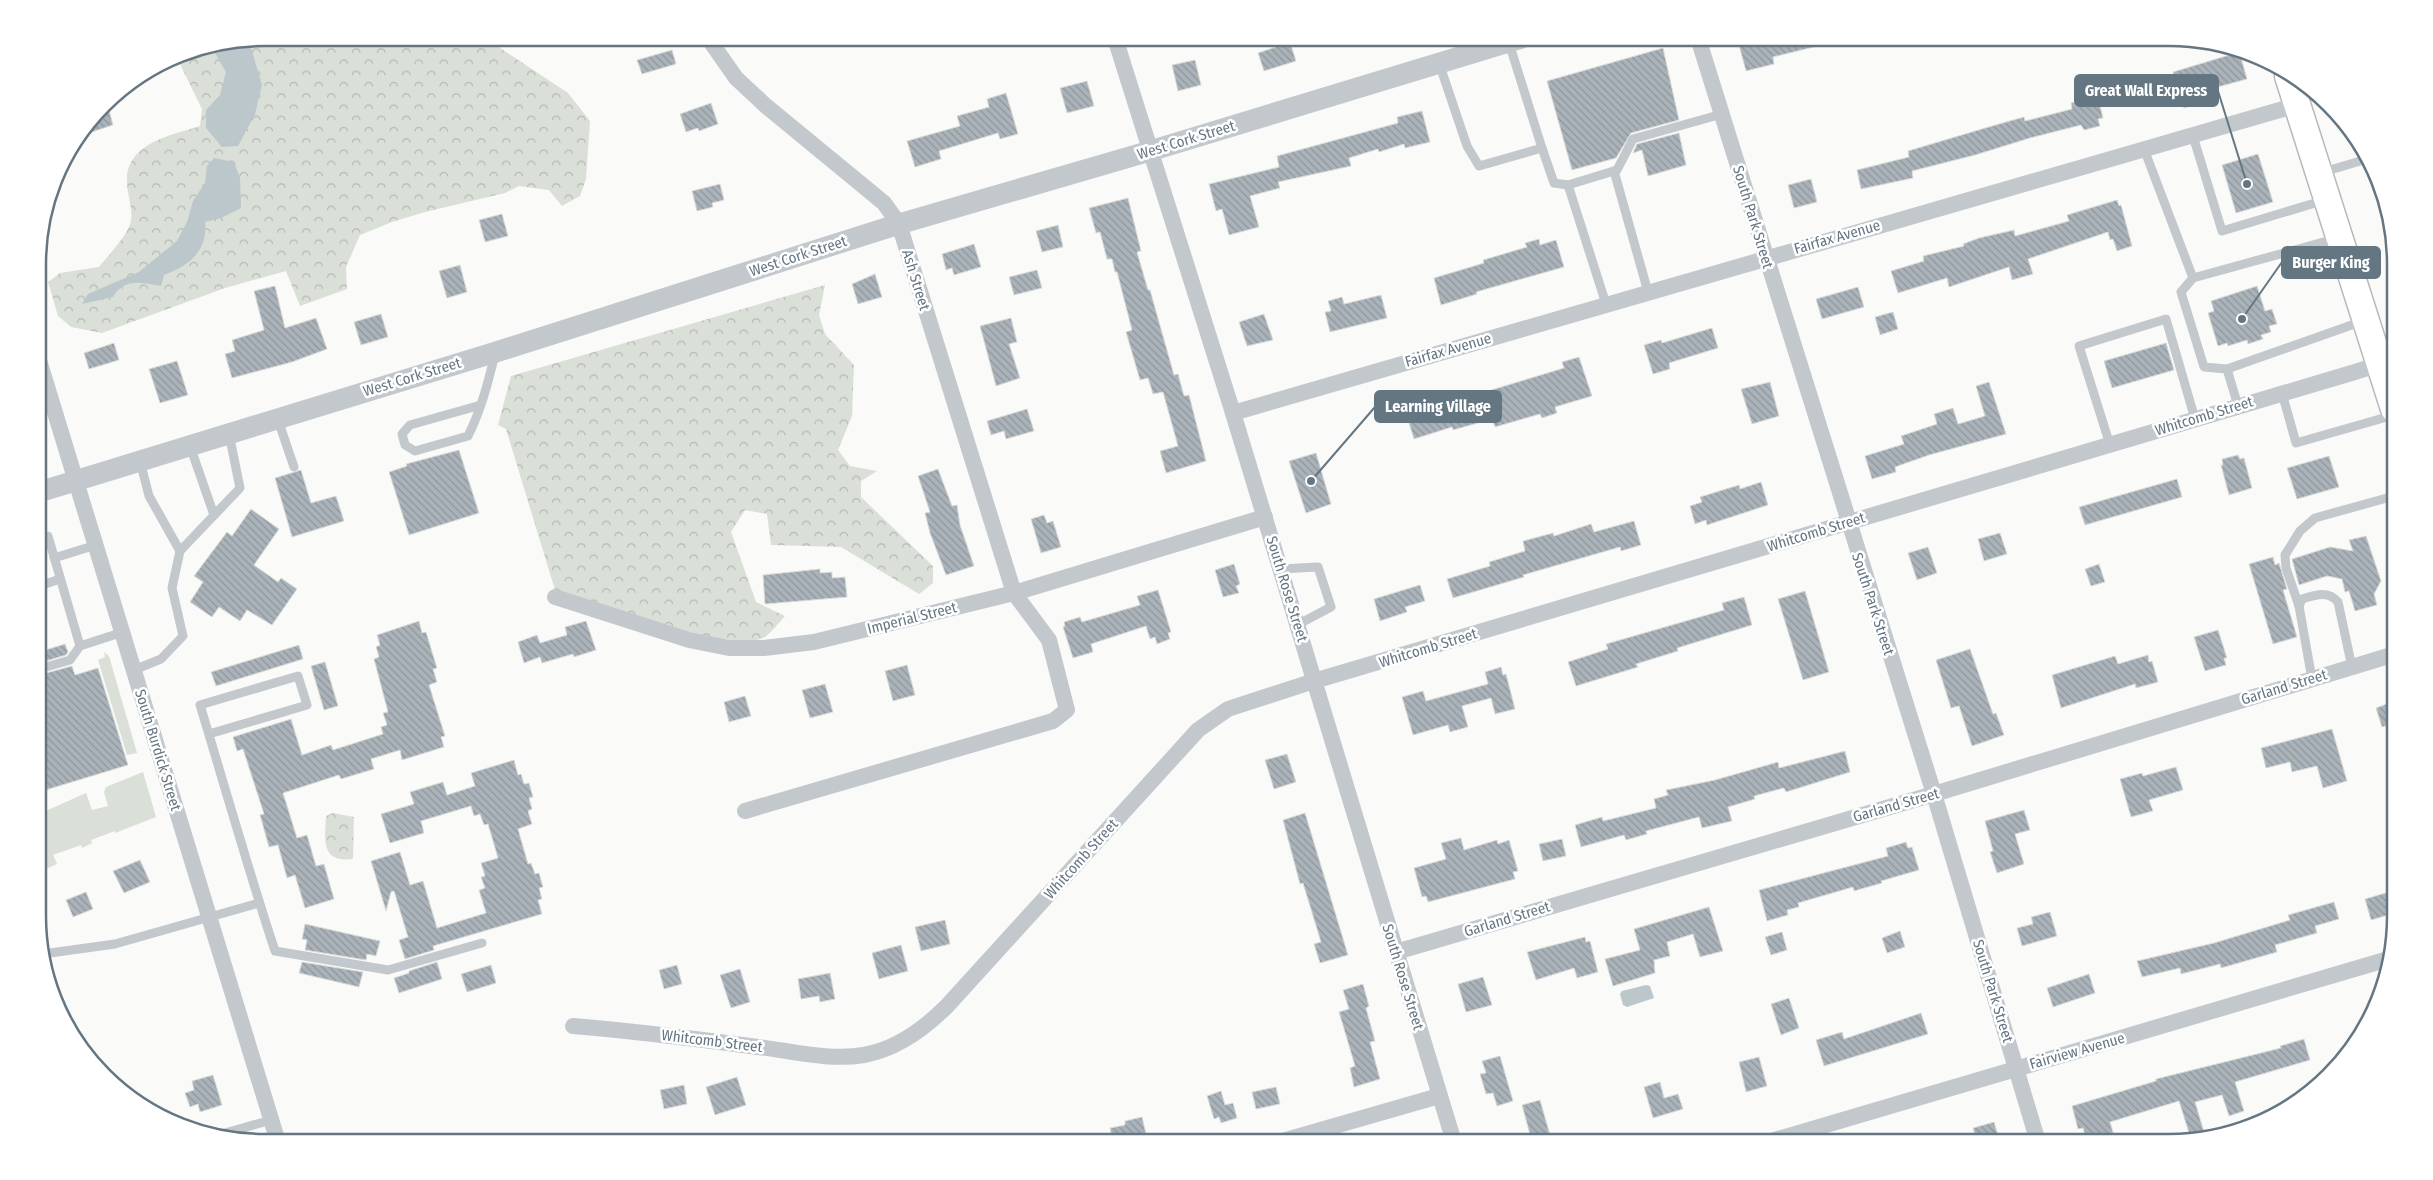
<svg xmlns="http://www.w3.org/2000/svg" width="2433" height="1180" font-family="'Fira Sans Condensed',sans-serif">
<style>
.green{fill:#dadfd7}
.forest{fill:url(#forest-crowns)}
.water{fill:#bbc7cb}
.building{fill:url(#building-back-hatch);stroke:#dcdcda}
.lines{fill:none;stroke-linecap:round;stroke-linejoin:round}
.primary-casing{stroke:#b5babe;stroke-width:29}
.service{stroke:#c3c8cc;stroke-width:9}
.minor{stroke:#c3c8cc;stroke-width:16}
.tertiary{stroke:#c3c8cc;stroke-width:21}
.primary{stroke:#fff;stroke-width:26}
.labels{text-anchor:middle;stroke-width:5;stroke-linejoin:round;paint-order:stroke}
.street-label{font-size:15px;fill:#657683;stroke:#fff}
.rim{fill:none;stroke:#657683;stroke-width:2.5}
.leader{fill:none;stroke:#657683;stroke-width:2}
.callout-dot{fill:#657683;stroke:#fff;stroke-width:2}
.callout{fill:#657683;stroke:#657683;stroke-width:2}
.callout-label{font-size:16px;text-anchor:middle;font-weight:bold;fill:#fff}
</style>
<defs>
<pattern id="forest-crowns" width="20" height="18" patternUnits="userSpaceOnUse" patternTransform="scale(1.25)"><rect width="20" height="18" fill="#dadfd7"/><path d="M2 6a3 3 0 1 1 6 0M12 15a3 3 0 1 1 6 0" fill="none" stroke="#b4b9b4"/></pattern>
<pattern id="building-back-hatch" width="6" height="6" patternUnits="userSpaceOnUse" patternTransform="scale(1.25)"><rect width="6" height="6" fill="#aab3b9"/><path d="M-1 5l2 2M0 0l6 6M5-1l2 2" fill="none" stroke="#8e969c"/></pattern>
</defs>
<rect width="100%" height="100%" fill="#fafaf8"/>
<g class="green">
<path d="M104 652 109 656 137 753 127 755 98 660 105 657Z"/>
<path d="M143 772 156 817 115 833V831L91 840 92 843 82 848 81 845 53 855 57 864 39 872V814L86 793 92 810 108 806 104 792 106 787Z"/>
</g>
<g class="forest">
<path d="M264 38H485L568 93 590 121 586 179 580 196 562 206 549 190 519 186 505 193 425 212 392 222 360 235 346 267 347 289 300 306 286 271 225 288 102 333 71 327 58 316 48 282 60 273 99 267C107 257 130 233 131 220 133 206 126 192 127 178 129 142 173 135 200 126L202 109 176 56Z"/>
<path d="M825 285 819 315 825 334 854 365 852 416 838 450 850 466 877 471 861 481V497L933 566V583L919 594 841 547 771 545 767 514 745 510 731 532 756 602 785 616C779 622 771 634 763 638 731 654 593 602 555 590L506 429 498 425 511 376Z"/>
<path d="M333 813 354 817 353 859C320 863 325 839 326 816Z"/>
</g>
<g class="water">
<path d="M249 41 262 85 255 114 238 146 222 147 206 128V110L220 95 226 72 212 48Z"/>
<path d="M214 158 234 162 240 178 241 208 221 218 205 222C208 251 190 265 164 275L161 286C143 283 124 277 113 297L82 304 88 294 139 272 177 241 187 222 193 201 205 183 207 166Z"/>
<path d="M1646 985 1650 986 1654 998 1627 1007 1623 1005 1620 994 1622 991Z"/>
</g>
<g class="building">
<path d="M1737 38H1829L1830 43 1773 57 1774 64 1746 71Z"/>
<path d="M1290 42 1296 61 1264 71 1258 53Z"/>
<path d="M1663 48 1679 120 1631 133 1616 158 1572 170 1547 81Z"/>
<path d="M672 50 676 64 642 74 637 60Z"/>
<path d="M2236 53 2240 54 2247 79 2207 90 2210 100 2184 108 2173 72Z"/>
<path d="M1195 60 1201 85 1178 91 1172 65Z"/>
<path d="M1087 81 1094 106 1067 113 1060 88Z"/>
<path d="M2095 85 2103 118 2098 119 2100 126 2084 130 2081 125 2030 138 1975 155 1912 171 1913 178 1861 189 1857 170 1909 157 1908 151 1992 126 2024 117 2025 121 2072 109 2071 103 2084 100 2081 89Z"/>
<path d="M1006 93 1018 134 1000 139 998 133 939 151 941 159 915 167 907 141 960 126 957 116 989 107 987 99Z"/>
<path d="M711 103 718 124 699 131 698 128 686 132 680 114Z"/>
<path d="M109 110 113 125 83 135 100 113Z"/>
<path d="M1422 111 1430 142 1405 148 1404 144 1379 152 1378 149 1349 158 1351 166 1278 182 1280 188 1250 196 1259 227 1229 235 1222 209 1216 211 1209 184 1279 167 1277 156 1398 123 1397 117Z"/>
<path d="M1679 133 1686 165 1648 176 1642 150 1633 153 1637 144Z"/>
<path d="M2258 154 2273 202 2236 213 2222 165Z"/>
<path d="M1811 179 1817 202 1794 208 1788 185Z"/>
<path d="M720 184 724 200 712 203 713 207 697 211 692 191Z"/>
<path d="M1128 198 1141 251 1137 252 1148 290H1150L1174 375 1178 374 1184 396 1189 395 1206 461 1166 473 1160 451 1178 446 1163 392 1153 394 1148 378 1140 380 1126 332 1132 330 1117 272H1115L1112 259H1107L1100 232 1096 233 1089 208Z"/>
<path d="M2117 200 2119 206 2121 205 2132 246 2117 251 2113 239 2110 240 2108 232 2028 259 2033 274 2012 280 2009 267 1949 287 1947 278 1898 293 1891 271 1924 261 1923 256 1964 246 1963 244 1979 238 2014 230 2015 236 2069 221 2067 215Z"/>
<path d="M502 214 508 236 485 242 479 220Z"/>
<path d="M1058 225 1063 247 1042 252 1036 231Z"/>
<path d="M1539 239 1540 245 1556 240 1564 267 1476 292 1477 294 1441 305 1434 278 1484 263 1483 260 1527 247 1525 243Z"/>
<path d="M974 244 981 267 954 275 952 268 946 270 942 254Z"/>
<path d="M460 265 467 292 447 298 439 271Z"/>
<path d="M1037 270 1042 288 1014 295 1009 277Z"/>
<path d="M875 274 882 297 858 304 852 284Z"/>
<path d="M275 286 285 328 316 318 327 349 292 362 232 378 225 354 235 351 232 340 264 330 254 291Z"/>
<path d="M2257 286 2265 311 2272 309 2277 324 2269 326 2271 332 2261 335 2263 339 2248 344 2247 340 2228 346 2227 343 2218 346 2208 313 2214 311 2211 301Z"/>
<path d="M1858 287 1864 307 1822 319 1816 299Z"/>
<path d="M1381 295 1387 318 1330 332 1325 312 1331 311 1328 301 1342 297 1344 304Z"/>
<path d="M1893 312 1898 329 1880 335 1875 317Z"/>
<path d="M381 314 388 337 361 345 354 322Z"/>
<path d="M1264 314 1273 340 1247 346 1239 322Z"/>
<path d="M1011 318 1017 342 1009 344 1020 378 996 386 980 326Z"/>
<path d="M1712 328 1718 348 1669 363 1670 369 1653 374 1644 345 1661 340 1662 343Z"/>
<path d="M114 343 119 360 89 369 84 353Z"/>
<path d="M2166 343 2174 370 2112 388 2104 361Z"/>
<path d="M1579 357 1592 396 1555 407 1557 413 1542 418 1540 414 1495 427 1492 419 1453 430 1452 427 1414 439 1405 410 1423 404 1425 412 1456 404 1455 401 1564 368 1562 362Z"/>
<path d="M177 361 188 395 160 403 149 369Z"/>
<path d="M1770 382 1779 416 1752 424 1741 389Z"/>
<path d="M1989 382 2006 434 1929 455 1895 467 1896 472 1872 479 1865 456 1904 444 1901 436 1937 424 1934 414 1953 408 1958 424 1985 416 1976 386Z"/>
<path d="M1027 409 1034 431 1006 439 1004 431 991 435 987 421Z"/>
<path d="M459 450 479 513 409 535 389 472 407 466 406 464Z"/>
<path d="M1316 453 1331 504 1306 513 1289 461Z"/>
<path d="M2238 455 2240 459 2244 458 2252 488 2229 495 2221 465H2223L2222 459Z"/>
<path d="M2329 456 2339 487 2297 499 2287 468Z"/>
<path d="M938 469 952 506 957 505 960 525 974 566 946 575 930 533 925 513 930 512 918 476Z"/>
<path d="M301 470 311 503 336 496 344 521 292 537 275 478Z"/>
<path d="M2177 479 2182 497 2085 525 2079 507Z"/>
<path d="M1761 482 1768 505 1707 525 1706 520 1695 524 1690 506 1702 502 1700 497 1739 485 1740 489Z"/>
<path d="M251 509 279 529 254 565 278 582 281 578 297 589 272 625 247 610 240 621 219 607 212 617 190 602 203 582 194 576 227 532 232 536Z"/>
<path d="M1044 515 1047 523 1053 521 1061 547 1041 553 1031 519Z"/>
<path d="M1634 521 1641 545 1621 551 1620 547 1523 575 1524 577 1453 598 1447 579 1490 566 1489 562 1525 551 1523 541 1553 533 1554 536 1591 524 1594 532Z"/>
<path d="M2000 533 2007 554 1984 561 1978 539Z"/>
<path d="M2366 536 2381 581 2374 594 2377 605 2355 611 2349 591 2345 592 2342 579 2327 576 2299 585 2292 559 2330 547 2353 551 2349 540Z"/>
<path d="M1928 547 1937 573 1917 580 1908 553Z"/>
<path d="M2273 557 2275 565 2279 563 2287 589 2283 590 2297 637 2273 644 2249 564Z"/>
<path d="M1234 564 1240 584 1236 586 1239 593 1223 597 1215 570Z"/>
<path d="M2099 564 2105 582 2091 586 2085 569Z"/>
<path d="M820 569V573L832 572V578L845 577 847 597 765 604 763 575Z"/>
<path d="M1420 585 1425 601 1405 607 1407 612 1380 621 1374 599Z"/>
<path d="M1158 590 1171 632 1168 633 1170 639 1157 644 1155 637 1150 639 1146 626 1091 644 1093 652 1073 658 1063 627 1065 626 1064 622 1080 617 1082 622 1140 605 1137 596Z"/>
<path d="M1805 591 1829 672 1803 680 1778 599Z"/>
<path d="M1744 597 1752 625 1677 648 1678 651 1636 664 1638 667 1576 686 1568 662 1608 649 1606 644 1613 642 1724 610 1722 603Z"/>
<path d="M419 621 422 633 426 632 437 668 433 669 437 682 429 685 445 736 441 737 444 747 402 760 400 750 371 759 374 769 341 779 339 775 283 793 297 838 307 835 316 866 324 864 334 899 305 908 295 875 287 878 278 845 269 847 260 815 264 814 254 783 243 749 237 751 233 737 291 719 302 755 331 745 333 750 383 734 381 727 387 725 383 713 388 712 374 659 379 657 376 647 380 645 377 635Z"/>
<path d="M586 621 596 650 574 657 573 654 542 663 540 657 524 663 518 642 537 635 540 643 567 635 565 627Z"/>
<path d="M2218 630 2227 658H2224L2226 665 2205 671 2194 637Z"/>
<path d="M65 644 68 652 66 655 39 663V652Z"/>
<path d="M299 645 303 659 216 686 211 672Z"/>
<path d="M1970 649 1993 714 1996 713 2004 735 1972 746 1959 706 1951 708 1936 660Z"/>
<path d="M2148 655 2149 662 2152 661 2158 682 2136 688 2135 684 2061 708 2052 675 2115 656 2118 664Z"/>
<path d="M325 662 338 706 324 710 311 666Z"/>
<path d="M907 665 915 695 893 701 885 671Z"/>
<path d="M72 666 75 675 98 668 128 765 39 792V675Z"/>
<path d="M1501 667 1503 675 1506 674 1515 709 1495 714 1491 698 1462 706 1468 727 1450 732 1448 725 1413 735 1402 697 1423 691 1426 701 1488 684 1485 672Z"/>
<path d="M825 684 833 712 810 718 802 690Z"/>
<path d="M745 696 751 716 729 722 724 702Z"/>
<path d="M2395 701V723L2382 727 2376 708Z"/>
<path d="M2332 729 2347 781 2323 788 2317 766 2292 772 2290 762 2266 768 2261 748Z"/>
<path d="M1845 751 1850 772 1786 792 1784 788 1754 796 1755 799 1728 807 1732 821 1702 828 1699 817 1646 831 1647 834 1626 840 1624 835 1581 847 1575 825 1602 817 1603 821 1656 808 1654 799 1668 795 1666 790 1715 780 1778 762 1779 768Z"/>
<path d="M1287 754 1296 782 1274 789 1265 760Z"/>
<path d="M514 760 518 775 521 774 524 784 529 783 533 797 529 798 532 809 528 811 532 824 518 829 528 864 531 863 535 874 539 873 543 887 539 888 542 899 538 900 542 914 433 946 434 950 405 959 399 940 408 937 394 891 391 892 386 911 371 861 400 852 410 885 423 881 437 928 486 913 479 890 485 888 481 877 485 876 481 863 498 858 488 824 484 825 480 814 474 816 471 806 421 821 424 833 390 843 381 814 414 804 410 792 443 782 447 795 475 786 471 773Z"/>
<path d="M2176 767 2183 790 2149 800 2153 811 2131 817 2120 779 2142 773 2143 776Z"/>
<path d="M2024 810 2030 830 2015 834 2024 864 1997 873 1990 852 1993 851 1985 821Z"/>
<path d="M1305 813 1348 955 1320 963 1314 944 1321 942 1303 883 1300 884 1283 820Z"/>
<path d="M1461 838 1464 850 1497 840 1498 844 1509 840 1518 871 1513 872 1515 879 1428 902 1426 896 1422 897 1414 868 1446 859 1441 843Z"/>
<path d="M1562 839 1566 856 1543 861 1539 844Z"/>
<path d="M1906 842 1908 848 1912 847 1919 870 1881 881 1882 883 1854 891 1853 887 1798 903 1799 907 1787 910 1788 915 1767 921 1759 890 1888 856 1886 848Z"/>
<path d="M140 860 150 882 124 893 113 871Z"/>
<path d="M86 892 93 909 73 917 66 900Z"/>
<path d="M2389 892 2395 913 2371 920 2365 899Z"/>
<path d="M2334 902 2339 919 2315 926 2317 933 2275 945 2277 952 2221 968 2220 964 2181 974 2180 968 2142 977 2137 961 2214 943 2290 920 2288 915Z"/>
<path d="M1709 907 1723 951 1700 957 1693 934 1667 942 1670 956 1654 960 1655 973 1613 986 1605 959 1640 950 1634 929Z"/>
<path d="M2050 912 2057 936 2022 946 2017 928 2033 924 2031 917Z"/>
<path d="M945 920 950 944 921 951 915 927Z"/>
<path d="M305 924 380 941 376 956 367 954 366 960 305 950 307 940 302 939Z"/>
<path d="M1900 931 1905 947 1887 953 1882 938Z"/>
<path d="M1782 932 1787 950 1771 955 1765 937Z"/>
<path d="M1585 937 1586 942 1590 941 1598 972 1577 978 1574 968 1536 980 1527 952Z"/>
<path d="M901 945 908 971 879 979 872 953Z"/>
<path d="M302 962 363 972 359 987 299 973Z"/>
<path d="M437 962 442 979 399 993 394 978 409 973V971Z"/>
<path d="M491 965 496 983 467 992 461 974Z"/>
<path d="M677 965 682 984 664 989 659 970Z"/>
<path d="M740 969 750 1002 731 1008 720 975Z"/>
<path d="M830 973 835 999 820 1002 819 996 801 999 798 979Z"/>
<path d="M2089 974 2095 993 2053 1007 2047 988Z"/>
<path d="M1483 977 1492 1005 1466 1012 1458 984Z"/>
<path d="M1363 984 1369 1006 1366 1008 1375 1041 1370 1042 1380 1079 1354 1087 1350 1068 1355 1066 1339 1012 1349 1009 1343 990Z"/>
<path d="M1789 998 1799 1028 1781 1035 1771 1004Z"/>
<path d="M1921 1013 1928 1034 1824 1066 1816 1040 1842 1032 1844 1039Z"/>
<path d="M2304 1039 2310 1060 2235 1082 2244 1111 2229 1116 2222 1095 2195 1102 2204 1132 2190 1136 2179 1101 2110 1122 2115 1139 2106 1142H2087L2083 1128 2078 1129 2072 1106 2156 1081V1079L2281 1048 2280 1046Z"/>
<path d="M1500 1056 1513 1101 1497 1106 1493 1093 1486 1094 1480 1074 1486 1073 1482 1061Z"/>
<path d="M1759 1057 1767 1086 1746 1092 1739 1062Z"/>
<path d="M213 1075 222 1105 200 1112 198 1104 190 1107 185 1093 194 1090 192 1081Z"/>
<path d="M737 1077 746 1105 715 1115 706 1087Z"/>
<path d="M1660 1082 1664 1098 1678 1094 1683 1109 1653 1118 1644 1087Z"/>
<path d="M684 1085 687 1104 664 1109 660 1090Z"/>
<path d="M1276 1087 1280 1104 1256 1109 1252 1092Z"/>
<path d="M1221 1091 1225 1105 1233 1103 1237 1118 1221 1123 1219 1117 1214 1119 1207 1096Z"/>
<path d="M1540 1100 1552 1142H1532L1522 1105Z"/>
<path d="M1142 1117 1148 1142H1113L1110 1128 1125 1125V1121Z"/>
<path d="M1994 1122 2000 1142H1977L1973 1128Z"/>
</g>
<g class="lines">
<g class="primary-casing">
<path id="primary" d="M2288 76 2394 409"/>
</g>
<g class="service">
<path d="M1439 63 1467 146 1479 166 1542 148 1509 43"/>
<path d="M2193 136 2222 231 2325 200"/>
<path d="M1542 148 1554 183 1568 185 1617 170 1633 139 1722 114"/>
<path d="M2144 149 2193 278"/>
<path d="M1614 171 1648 292"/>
<path d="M2320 173 2367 159"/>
<path d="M1568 185 1606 304"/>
<path d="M2338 238 2193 278 2181 292 2204 367 2227 369 2363 321"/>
<path d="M2227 369 2238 406"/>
<path d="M2282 393 2296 443 2394 415"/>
<path d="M481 405 410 425 402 434 405 445 415 451 468 436C481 410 488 383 495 354"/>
<path d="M278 420 294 467"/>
<path d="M2110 445 2079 346 2166 319 2195 419"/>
<path d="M190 446 214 515"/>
<path d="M140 461 149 496 180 551"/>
<path d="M39 539 48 536 80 646 123 632"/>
<path d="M54 558 96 545"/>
<path d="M1281 569 1318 567 1331 607 1297 625"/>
<path d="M39 586 60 579"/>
<path d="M2299 606 2286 568 2285 555 2300 531 2315 518 2394 496"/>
<path d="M39 669 70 660 80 646"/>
<path d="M134 670 161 659 183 636 172 588 180 551 240 488 229 434"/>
<path d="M2312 679 2299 606 2302 599C2315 595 2328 590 2338 602L2352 667"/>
<path d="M209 734 307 705 298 676 200 705C225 787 248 869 275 951L388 970 482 943"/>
<path d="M41 951 50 953 115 944 259 903"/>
<path d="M225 1133 271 1120"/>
</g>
<g class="minor">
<path d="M708 38 736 78 766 106 884 203 899 224 1014 593 1049 640 1067 710 1053 721 745 811"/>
<path d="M1115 38 1233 413 1454 1142"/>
<path d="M1698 38 1934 794 2038 1142"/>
<path d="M38 357 278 1142"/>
<path d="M1233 413 2297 105"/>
<path d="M555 597 689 640 729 648H764L814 642 1014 593 1265 517"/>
<path d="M1396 952 1934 794 2395 654"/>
<path d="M573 1026C635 1031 697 1039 758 1047 792 1051 830 1061 864 1055 897 1049 924 1029 947 1006L1198 730 1228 709 1314 681 2355 372 2380 364 2394 355"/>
<path d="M1279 1142 1439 1096"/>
<path d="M1768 1142 2385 960"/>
</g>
<path class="tertiary" d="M39 492 496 352 899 224 1150 151 1522 38"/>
<use href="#primary" class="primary"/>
</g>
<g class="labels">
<g class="street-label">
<text transform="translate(1186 140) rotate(-17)" y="5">West Cork Street</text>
<text transform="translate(1753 217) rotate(73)" y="5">South Park Street</text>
<text transform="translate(1837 237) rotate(-16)" y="5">Fairfax Avenue</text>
<text transform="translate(798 256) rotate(-18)" y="5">West Cork Street</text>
<text transform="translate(916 280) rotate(73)" y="5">Ash Street</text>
<text transform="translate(1448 350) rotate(-16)" y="5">Fairfax Avenue</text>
<text transform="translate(412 377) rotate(-17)" y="5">West Cork Street</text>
<text transform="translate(2204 416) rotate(-17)" y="5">Whitcomb Street</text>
<text transform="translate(1816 532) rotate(-17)" y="5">Whitcomb Street</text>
<text transform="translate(1287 589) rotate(73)" y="5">South Rose Street</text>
<text transform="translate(1873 604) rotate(72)" y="5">South Park Street</text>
<text transform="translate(912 618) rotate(-14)" y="5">Imperial Street</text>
<text transform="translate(1428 648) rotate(-17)" y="5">Whitcomb Street</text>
<text transform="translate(2284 687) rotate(-17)" y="5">Garland Street</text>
<text transform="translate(158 750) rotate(73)" y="5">South Burdick Street</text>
<text transform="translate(1896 805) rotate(-16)" y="5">Garland Street</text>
<text transform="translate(1081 859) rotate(-48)" y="5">Whitcomb Street</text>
<text transform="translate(1507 919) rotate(-17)" y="5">Garland Street</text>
<text transform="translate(1403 977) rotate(73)" y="5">South Rose Street</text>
<text transform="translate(1993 991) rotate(73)" y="5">South Park Street</text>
<text transform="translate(712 1041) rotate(7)" y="5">Whitcomb Street</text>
<text transform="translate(2077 1051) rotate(-16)" y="5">Fairview Avenue</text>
</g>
</g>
<path d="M0 0H2433V1180H0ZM264 46H2169A218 218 0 0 1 2387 264V916A218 218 0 0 1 2169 1134H264A218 218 0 0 1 46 916V264A218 218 0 0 1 264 46Z" fill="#fff" fill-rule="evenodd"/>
<path class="rim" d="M264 46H2169A218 218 0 0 1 2387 264V916A218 218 0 0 1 2169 1134H264A218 218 0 0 1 46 916V264A218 218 0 0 1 264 46Z"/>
<path class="leader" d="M2247 184L2218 91M2242 319L2282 262M1311 481L1375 407"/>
<g class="callout-dot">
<circle cx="2247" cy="184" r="5"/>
<circle cx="2242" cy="319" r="5"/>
<circle cx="1311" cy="481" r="5"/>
</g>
<g class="callout">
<rect x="2075" y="75" width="143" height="31" rx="5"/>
<rect x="2282" y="247" width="98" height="31" rx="5"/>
<rect x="1375" y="391" width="126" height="31" rx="5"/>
</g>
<g class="callout-label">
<text x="2146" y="96">Great Wall Express</text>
<text x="2331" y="268">Burger King</text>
<text x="1438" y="412">Learning Village</text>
</g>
</svg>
